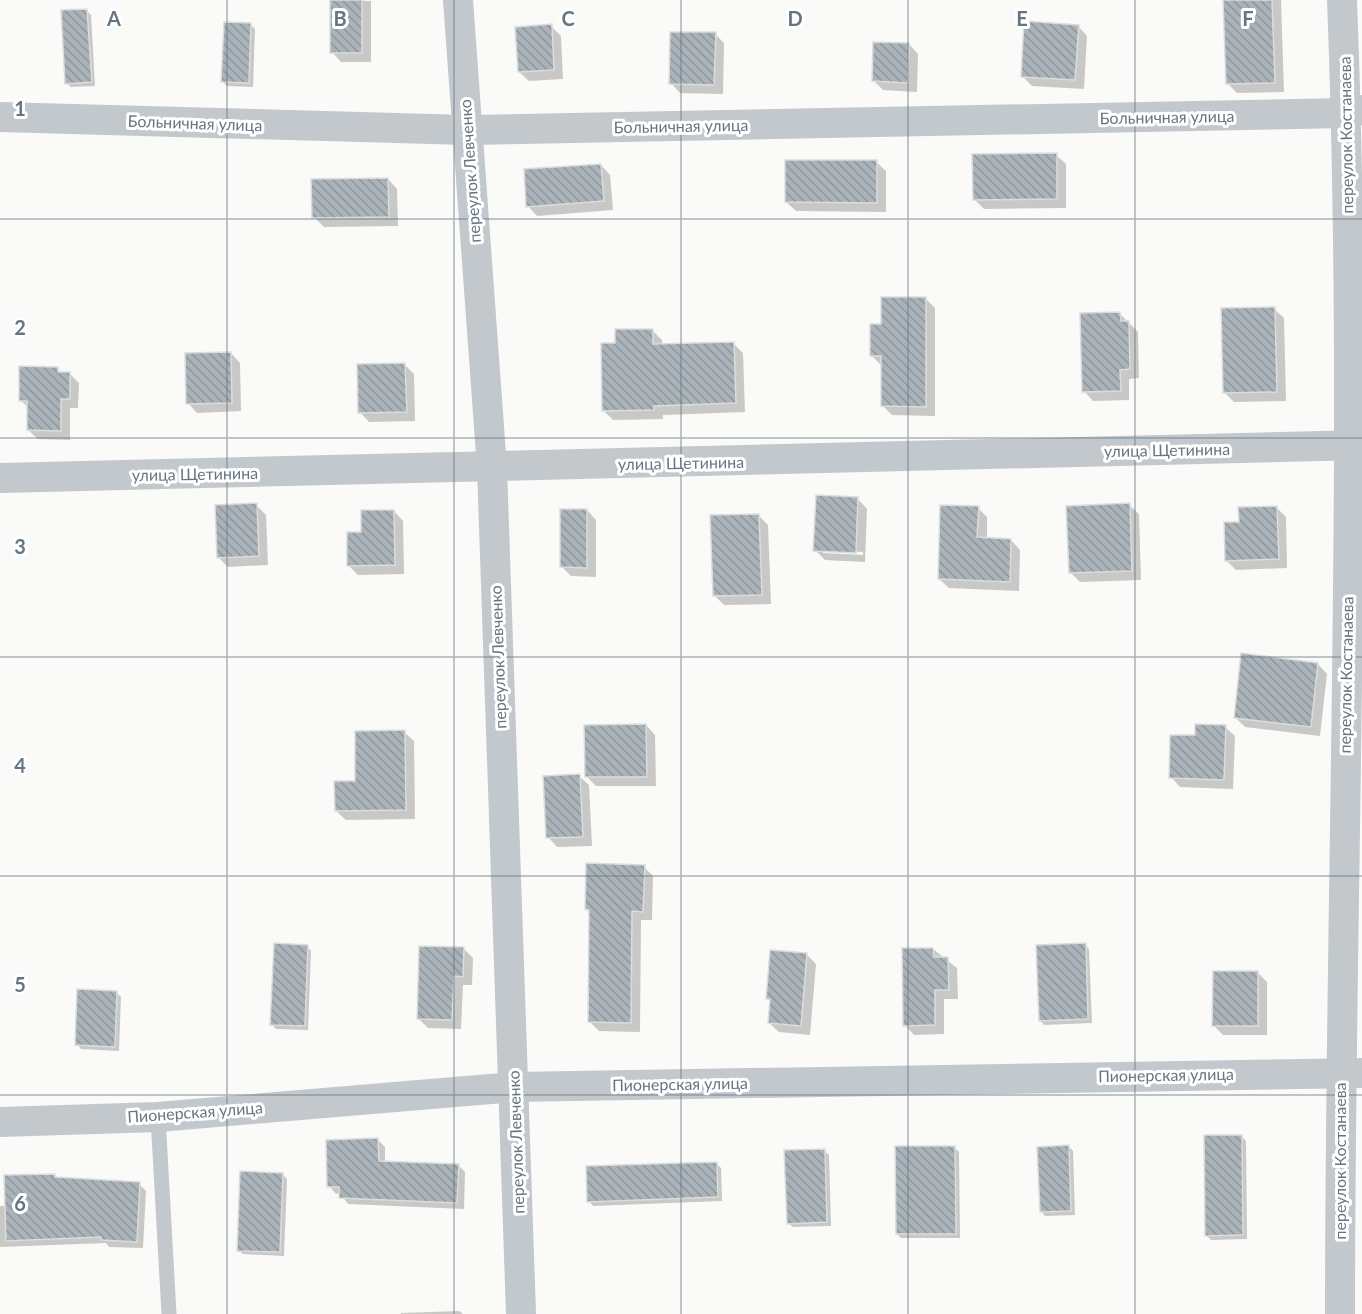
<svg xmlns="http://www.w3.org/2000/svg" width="1362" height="1314" font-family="Lato,sans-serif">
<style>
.shadow{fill:#0003;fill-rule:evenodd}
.building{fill:url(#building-back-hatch);stroke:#dcdcda;stroke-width:1.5}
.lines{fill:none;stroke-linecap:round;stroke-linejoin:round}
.service{stroke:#c3c8cc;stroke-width:15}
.minor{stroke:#c3c8cc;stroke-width:30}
.grid{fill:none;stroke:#657683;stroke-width:1.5;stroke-opacity:0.55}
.labels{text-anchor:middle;stroke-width:6;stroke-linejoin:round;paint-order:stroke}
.street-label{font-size:16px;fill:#657683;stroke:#fff}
.grid-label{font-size:20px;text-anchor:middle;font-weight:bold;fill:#657683;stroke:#fff;stroke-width:6;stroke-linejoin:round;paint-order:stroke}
</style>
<defs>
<pattern id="building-back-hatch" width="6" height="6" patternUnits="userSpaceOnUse" patternTransform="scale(1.5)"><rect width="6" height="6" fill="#aab3b9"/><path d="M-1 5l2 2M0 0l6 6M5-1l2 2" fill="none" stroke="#8e969c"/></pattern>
</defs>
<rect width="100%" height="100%" fill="#fafaf8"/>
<g class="shadow">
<path d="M332 0 371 1V62H341L332 52Z"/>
<path d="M1225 0H1281L1284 92 1237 93 1227 83Z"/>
<path d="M87 11 91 15 95 86 71 87 66 83Z"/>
<path d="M250 24 255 29 253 87 227 86 223 82Z"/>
<path d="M551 26 561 36 563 79 529 81 519 72Z"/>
<path d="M1078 26 1087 36 1084 89 1032 86 1022 76Z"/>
<path d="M715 34 724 43 723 94 680 93 671 83Z"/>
<path d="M909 44 918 54 917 92 883 90 874 81Z"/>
<path d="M1056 155 1066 164V208L984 209 974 199Z"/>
<path d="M876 162 886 171V212L796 211 786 202Z"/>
<path d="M601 165 610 175 613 210 537 216 528 206Z"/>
<path d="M388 179 397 189 398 226 324 227 314 217Z"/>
<path d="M926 299 935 308V416L892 415 883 406 881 365 871 355 882 326Z"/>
<path d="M1274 309 1284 318 1286 401 1234 402 1225 393Z"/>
<path d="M1120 314 1138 332 1139 378 1129 379V400L1093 401 1084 391Z"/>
<path d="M652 330 662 340V345L733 343 743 353 745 412 663 415V419L613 420 603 410 616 344Z"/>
<path d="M231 353 240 363 241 411 197 413 188 403Z"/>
<path d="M405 365 414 374 415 421 369 422 360 412Z"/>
<path d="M57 369 62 373H69L79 383 78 408H70V440L38 439 28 430 29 408 20 400Z"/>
<path d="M858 499 867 509 865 562 825 560 815 550ZM823 550 863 552V555L823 553Z"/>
<path d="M256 505 266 515 268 565 228 567 219 558Z"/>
<path d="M1129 505 1139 514 1141 580 1080 582 1071 573Z"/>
<path d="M978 508 987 517V539L1011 540 1020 550 1019 591 949 588 939 579Z"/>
<path d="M1277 508 1286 517 1287 568 1236 570 1226 560 1240 523Z"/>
<path d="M587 510 596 520V577L571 576 562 567Z"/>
<path d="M394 511 403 521 404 574 358 575 349 566Z"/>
<path d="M758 515 768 525 771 604 724 605 715 596Z"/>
<path d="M1318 664 1327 674 1320 736 1245 727 1235 717Z"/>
<path d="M646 725 655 735 656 786H596L587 777Z"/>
<path d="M1225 727 1235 736 1233 789 1180 787 1171 777Z"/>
<path d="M404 732 414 741 415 819 346 820 336 811 357 783Z"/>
<path d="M579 776 589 785 592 846 557 847 548 837Z"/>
<path d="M644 867 653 876 652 920H641L640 1032 599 1031 590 1022V913L586 909Z"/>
<path d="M1085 945 1089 949 1092 1023 1044 1025 1040 1020Z"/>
<path d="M307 946 311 951 308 1030 276 1029 272 1025Z"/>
<path d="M463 948 473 958 472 985H463L461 1029 428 1028 418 1018Z"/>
<path d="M933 949 957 968 958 999H944V1034L914 1035 905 1025Z"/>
<path d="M806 954 816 964 810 1035 779 1032 769 1023 771 1002 767 998Z"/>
<path d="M1257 972 1267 982V1035H1223L1214 1026Z"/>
<path d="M116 992 121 997 119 1051 81 1049 77 1044Z"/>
<path d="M1242 1137 1246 1141 1247 1239 1211 1240 1206 1235Z"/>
<path d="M377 1139 385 1147V1162L458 1165 465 1172 464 1209 348 1204 340 1193 336 1194 329 1186Z"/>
<path d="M954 1147 959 1152 960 1238H901L897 1234Z"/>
<path d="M1069 1147 1073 1151 1075 1215 1045 1216 1041 1211Z"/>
<path d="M824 1151 829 1155 831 1226 793 1227 788 1223Z"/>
<path d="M716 1163 721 1168 722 1201 593 1206 589 1201Z"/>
<path d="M282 1174 287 1179 284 1256 243 1254 238 1250Z"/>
<path d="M54 1176 57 1178 139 1184 146 1191 143 1248 109 1247 106 1243 0 1247V1206H6Z"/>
<path d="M459 1311 463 1314H401V1313Z"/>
</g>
<g class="building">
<rect x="330" y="0" width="32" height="53"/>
<path d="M1223 0H1272L1275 83 1226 84Z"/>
<path d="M87 9 92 82 65 84 61 10Z"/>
<path d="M1024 21 1079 25 1075 80 1021 77Z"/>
<path d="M224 22 251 23 249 83 221 82Z"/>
<path d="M552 24 554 70 518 72 515 27Z"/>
<path d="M670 32H716L714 85 669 84Z"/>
<path d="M873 42 909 43 908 83 872 81Z"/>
<path d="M1057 153V199L973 200 972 154Z"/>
<path d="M785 160H877V203L785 202Z"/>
<path d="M601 164 604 201 526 207 524 169Z"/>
<path d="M388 178 389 217 312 218 311 179Z"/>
<path d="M881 297H926V407L881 406V356H870V324H881Z"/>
<path d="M1275 307 1277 392 1223 393 1221 308Z"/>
<path d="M1120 312 1121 321H1129L1130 369 1120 370 1121 391 1082 392 1080 313Z"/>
<path d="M615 329H653V344L734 342 736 403 654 406V410L602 411 601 343H615Z"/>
<path d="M231 352 232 403 186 404 185 353Z"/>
<path d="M405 363 407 412 358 413 357 364Z"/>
<path d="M19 366 58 367V372H70V399H61V431L27 430V401H19Z"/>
<path d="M816 495 858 497 856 553 813 551Z"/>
<path d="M257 503 259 556 217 558 215 505Z"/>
<path d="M1130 503 1132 571 1069 573 1066 506Z"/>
<path d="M940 505 979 506 977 537 1011 539 1010 582 938 579Z"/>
<path d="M1277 506 1279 559 1225 561 1224 522H1239L1238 507Z"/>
<path d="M560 509H587V568L560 567Z"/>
<path d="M361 510H394L395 565 347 566V532H361Z"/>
<path d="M759 514 762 595 713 596 710 515Z"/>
<path d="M1241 653 1318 663 1311 727 1234 718Z"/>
<path d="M646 724 647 777H585L584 725Z"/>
<path d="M1195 724 1226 725 1224 780 1169 778 1170 735H1195Z"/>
<path d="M405 730 406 810 335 811 334 781H355V731Z"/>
<path d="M580 774 583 837 546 838 543 776Z"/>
<path d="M586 863 645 865 643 912 632 911 631 1023 588 1022 589 910 585 909Z"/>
<path d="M274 943 308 945 305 1026 270 1025Z"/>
<path d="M1086 943 1088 1019 1039 1021 1036 945Z"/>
<path d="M419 946 464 947 463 977 454 976 452 1020 417 1019Z"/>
<path d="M902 948H933L934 957H948L949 990H935V1025L903 1026Z"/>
<path d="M770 950 807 953 801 1026 768 1023 770 999H766Z"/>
<path d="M1213 971H1258V1026H1212Z"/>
<path d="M77 989 117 991 115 1047 75 1045Z"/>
<path d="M1204 1135H1242L1243 1235 1205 1236Z"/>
<path d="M378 1138 379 1161 459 1164 457 1203 339 1198V1187H327L326 1140Z"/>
<path d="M1069 1145 1071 1211 1040 1212 1037 1147Z"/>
<path d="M895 1146H955L956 1234H896Z"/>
<path d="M825 1149 827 1222 787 1224 784 1150Z"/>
<path d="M717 1162 718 1197 587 1202 586 1166Z"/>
<path d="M240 1171 283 1173 280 1252 237 1251Z"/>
<path d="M55 1174V1177L140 1182 137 1242 101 1240V1237L6 1241 4 1175Z"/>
</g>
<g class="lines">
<path class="service" d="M158 1117 169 1314"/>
<g class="minor">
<path d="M458 0 492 468 521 1314"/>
<path d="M0 117 467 130 1346 113 1362 110"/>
<path d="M0 478 1362 445"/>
<path d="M0 1122 158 1117 514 1087 1362 1073"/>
<path d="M1340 1314C1340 876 1359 438 1342 0"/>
</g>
</g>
<path class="grid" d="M227 0V1314M454 0V1314M681 0V1314M908 0V1314M1135 0V1314M0 219H1362M0 438H1362M0 657H1362M0 876H1362M0 1095H1362"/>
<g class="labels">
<g class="street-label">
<text transform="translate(1167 117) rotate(-1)" y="6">Больничная улица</text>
<text transform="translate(195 123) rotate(2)" y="6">Больничная улица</text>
<text transform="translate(681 126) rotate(-1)" y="6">Больничная улица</text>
<text transform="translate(1346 135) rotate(-91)" y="6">переулок Костанаева</text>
<text transform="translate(470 171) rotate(-94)" y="6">переулок Левченко</text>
<text transform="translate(1167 450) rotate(-1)" y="6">улица Щетинина</text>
<text transform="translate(681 463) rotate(-1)" y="6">улица Щетинина</text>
<text transform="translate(195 474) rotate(-1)" y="6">улица Щетинина</text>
<text transform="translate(498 657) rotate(-92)" y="6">переулок Левченко</text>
<text transform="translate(1346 675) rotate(-89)" y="6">переулок Костанаева</text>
<text transform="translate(1166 1075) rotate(-1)" y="6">Пионерская улица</text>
<text transform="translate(680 1084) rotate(-1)" y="6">Пионерская улица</text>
<text transform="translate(195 1112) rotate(-4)" y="6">Пионерская улица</text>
<text transform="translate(516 1142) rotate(-92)" y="6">переулок Левченко</text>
<text transform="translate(1340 1161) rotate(-90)" y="6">переулок Костанаева</text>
</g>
</g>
<g class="grid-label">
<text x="114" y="26">A</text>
<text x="340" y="26">B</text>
<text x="568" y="26">C</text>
<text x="795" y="26">D</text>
<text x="1022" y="26">E</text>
<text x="1248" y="26">F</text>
<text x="20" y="116">1</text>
<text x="20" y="335">2</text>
<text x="20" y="554">3</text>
<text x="20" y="773">4</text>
<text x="20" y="992">5</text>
<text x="20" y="1211">6</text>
</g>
</svg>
